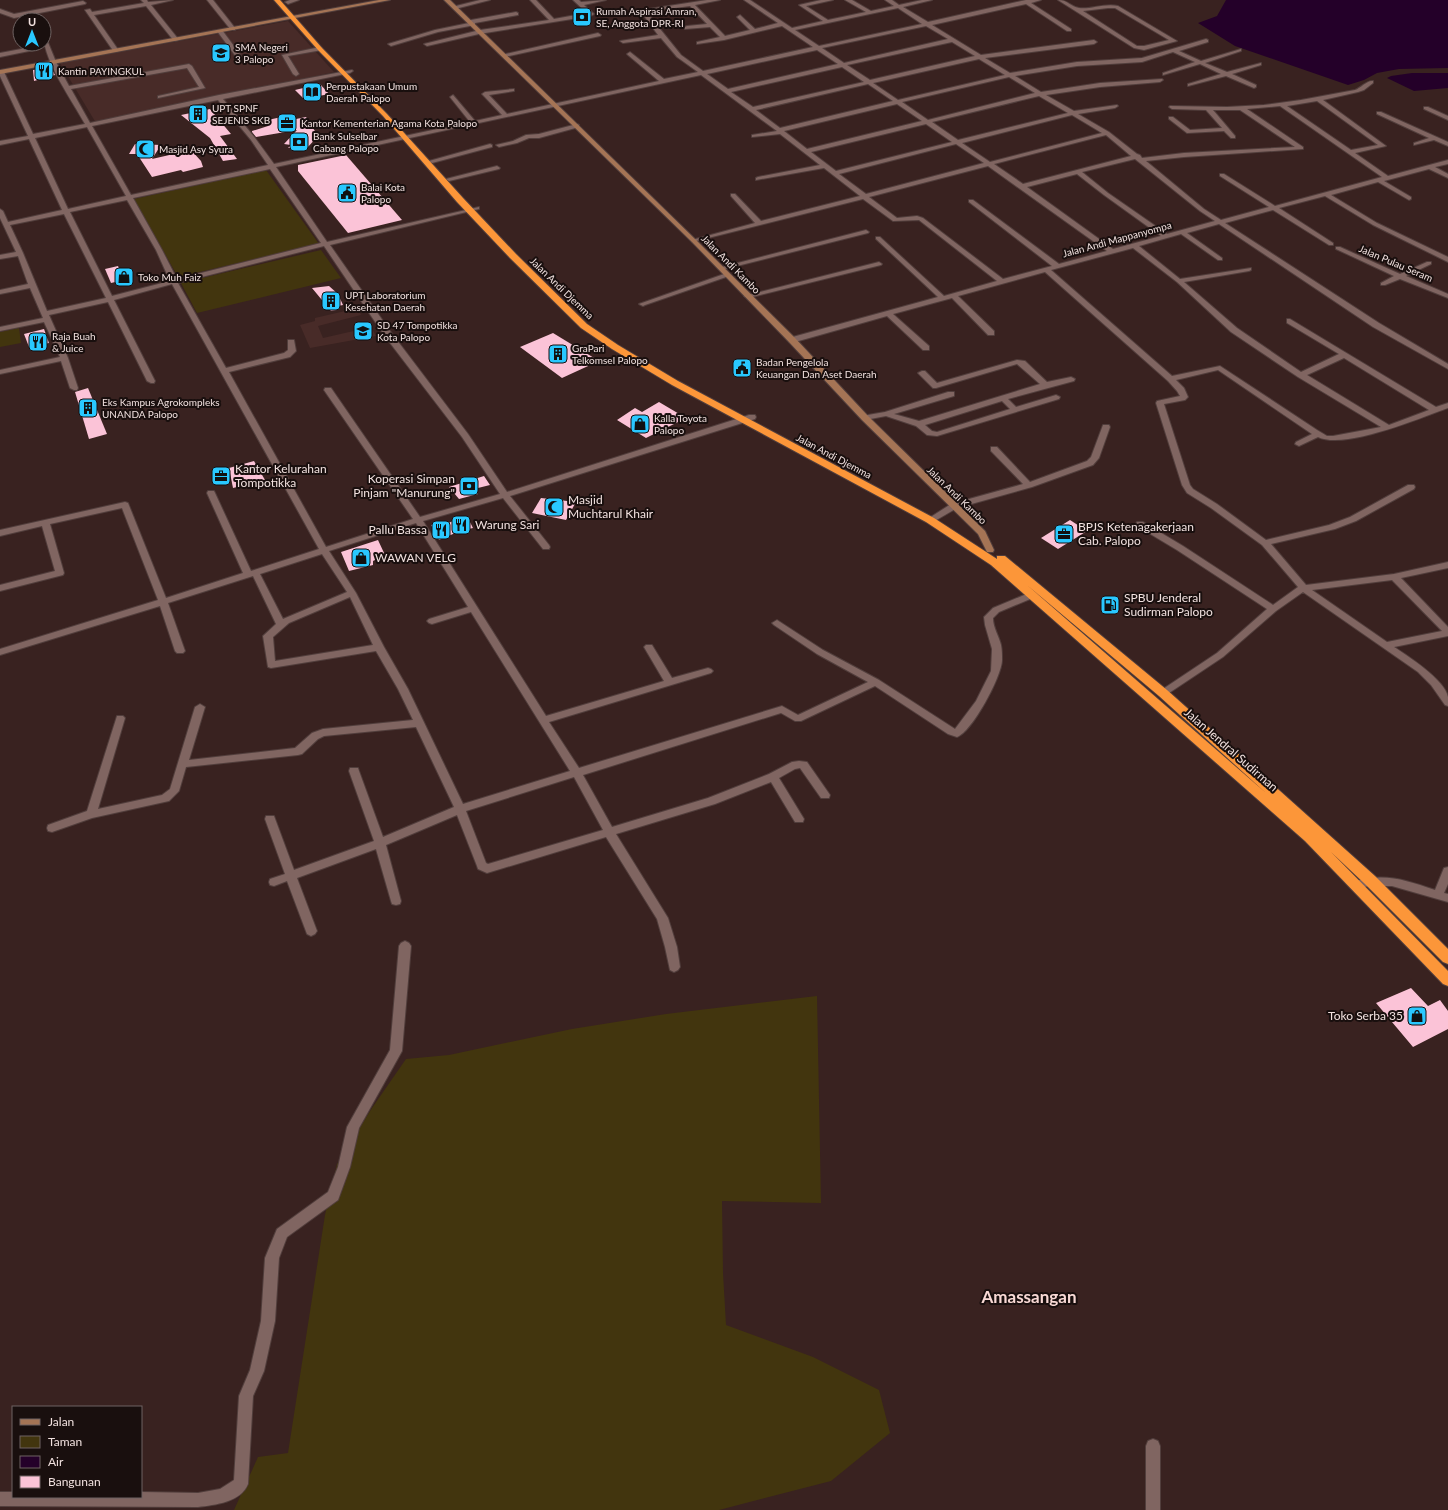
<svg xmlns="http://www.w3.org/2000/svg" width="1448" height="1510" font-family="Lato,sans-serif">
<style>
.built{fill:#482b28}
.green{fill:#42350e}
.water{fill:#240029}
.building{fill:#fbc3d7}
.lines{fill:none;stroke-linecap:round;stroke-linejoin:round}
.street-casing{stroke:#513e3c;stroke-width:2}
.secondary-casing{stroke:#513e3c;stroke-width:2}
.highway-casing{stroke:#513e3c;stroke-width:2}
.street{fill:#806561;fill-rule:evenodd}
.secondary{fill:#a57455;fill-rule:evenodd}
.highway{fill:#fc9639;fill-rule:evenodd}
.labels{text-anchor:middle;stroke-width:4;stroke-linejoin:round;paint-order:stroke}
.far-poi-label{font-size:10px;fill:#f1e1df;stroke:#190f0e;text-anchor:start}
.far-street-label{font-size:10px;fill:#f1e1df;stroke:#190f0e}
.poi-label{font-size:12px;fill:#f1e1df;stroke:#190f0e;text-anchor:start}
.street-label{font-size:12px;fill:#f1e1df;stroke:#190f0e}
.near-quarter-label{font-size:17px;font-weight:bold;fill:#f9d9d5;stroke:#190f0e}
</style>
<rect width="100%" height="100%" fill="#392220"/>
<g class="built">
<path d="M288 21 334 72 96 123 60 63Z"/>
<path d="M358 308 361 315 318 326 323 338 371 327 376 336 310 348 300 325 315 321V318Z"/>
</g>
<g class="green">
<path d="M266 170 319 244 178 277 134 199Z"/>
<path d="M321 250 341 278 197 313 181 283Z"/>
<path d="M19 328 21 343 0 347V332Z"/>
<path d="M817 996 821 1203 722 1201 723 1273 726 1325 813 1357 879 1390 890 1433 831 1481 719 1510H234L258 1457 288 1453 325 1215 337 1164 372 1108 406 1059 449 1055 572 1029 666 1014Z"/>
</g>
<g class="water">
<path d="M1226 0H1448V68L1399 69 1377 73 1364 80 1348 85 1235 46 1198 23 1217 16Z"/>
<path d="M1412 73H1448V88L1414 91 1387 78 1391 76Z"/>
</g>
<g class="building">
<path d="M51 67 55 75 34 81 33 70Z"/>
<path d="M320 84 329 94 304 99 295 90Z"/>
<path d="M210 109 231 134 220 136 237 159 223 161 210 138 181 115Z"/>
<path d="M291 115 296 119 306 117 318 136 307 148H288L291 145 284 144 297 130 256 137 252 132V131L268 126 263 121Z"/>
<path d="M135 144 161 145 152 159 191 150 201 161 203 167 183 172 181 170 152 177 137 154H129Z"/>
<path d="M346 155 402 220 348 233 298 171V165Z"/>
<path d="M118 266 124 280 111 283 105 269Z"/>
<path d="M329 286 338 294 343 305 338 306 337 310 331 311 312 288Z"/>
<path d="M44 329 49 343 29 347 24 334Z"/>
<path d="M553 333 599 361 562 378 520 347Z"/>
<path d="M88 388 107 434 89 439 75 392Z"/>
<path d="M659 402 686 418 646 438 617 420 635 408 642 412Z"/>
<path d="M254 461 265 480 233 488 229 468Z"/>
<path d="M484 476 490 485 474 489 478 494 459 499 449 487Z"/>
<path d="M541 498 576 502 566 520 532 513Z"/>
<path d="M467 516 473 528 460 531 439 540 431 525 443 522 445 524Z"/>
<path d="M1070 520 1087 531 1058 549 1041 538Z"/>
<path d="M378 540 385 555 373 561V565L349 571 341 552Z"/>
<path d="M1411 988 1428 1006 1440 1000 1448 1011V1029L1413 1047 1376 1003Z"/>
</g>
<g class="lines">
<g class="street-casing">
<g id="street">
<path d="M141 0H147L148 2 173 0 151 5 179 40 174 41 146 6 94 15 119 51 114 52 85 10 90 9 92 12 144 3Z"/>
<path d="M207 0H213L235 28V30H231Z"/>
<path d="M290 0H299L288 4 285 2Z"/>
<path d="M480 0H490L455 9 452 7Z"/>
<path d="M530 0H536L554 19 587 13 573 0H579L581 2 606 0 584 5 594 14 591 16 479 34 427 46 424 44 480 30 549 20Z"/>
<path d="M707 0H720L695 5 725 36 750 30 737 17 740 15 755 29 778 23 744 0H750L792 28 823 21 799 5 821 0H833L806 6 828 20 866 12 845 0H852L871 11 894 6 885 0H892L899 5 922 0H932L903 7 928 22 1026 0H1041L1031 3 1071 29V31H1067L1026 4 932 25 981 55 1094 40 1097 42 1094 44 985 58 1010 73 1077 62 1142 58 1206 39 1208 40V42L1179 51 1201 61 1241 49V51L1205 63 1227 72 1261 63V65L1232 74 1256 85V87L1254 88 1226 76 1188 86V84L1221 74 1200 64 1163 75V73L1195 62 1173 52 1142 62 1077 66 1015 76 1041 92 1100 83 1162 79 1163 80 1160 82 1100 87 1046 95 1074 111 1117 105 1118 106 1115 108 1078 114 1109 132 1137 154 1140 155 1142 158 1184 153 1295 147 1240 110H1213L1235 136V138H1231L1224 131 1187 133 1169 119V117H1173L1190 130 1222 128 1206 110 1172 109 1169 107 1170 106 1227 107 1264 105 1301 100 1355 90C1361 88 1367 80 1373 81V83L1364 90 1358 92 1323 100 1386 146 1355 153 1388 176 1448 160V164L1435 167 1448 174V178L1429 169 1384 181 1411 197V199L1409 200 1378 182 1331 195 1377 223 1448 257V262L1373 225 1325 196 1279 208 1333 243V245H1329L1273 210 1225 223 1379 323 1448 364V369L1373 327 1219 224 1187 233 1222 258V260H1218L1181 234 1139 246 1180 279 1251 268V270L1249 271 1184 282 1237 328 1301 372 1339 354 1287 323V319H1290L1436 407 1448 403V408C1420 418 1345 450 1318 437L1299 446 1295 444 1296 442 1312 434 1218 370 1176 380 1184 388 1188 397 1185 400 1164 404 1190 485 1193 489 1217 504 1266 540 1329 525 1350 517 1408 485H1414L1415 487 1414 489 1356 521 1335 529 1271 544 1306 585 1394 574 1448 562V568L1401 578 1448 627V636L1394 647C1408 656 1445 680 1448 697 1448 700 1448 703 1448 706L1445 705 1431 685 1418 672 1303 592 1276 611 1223 657 1166 695H1160L1158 693 1160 691 1217 653 1267 609 1177 550 1137 526 1136 524 1137 522H1143L1183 546 1273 605 1298 587 1262 545 1211 508 1187 493 1182 485 1156 403 1157 401 1180 396 1177 391 1168 381 1045 272 958 296 994 331V335H988L952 298 893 314 929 346V350H923L887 316 795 342H789V338L938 297 876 239V237H880L944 296 997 281 919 220 893 221 863 199 692 242V240L755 223 731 196V194H735L761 221 860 196 824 168 756 180V178L758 177 820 165 780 134 752 137V135L777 131 701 75 276 167 327 242 479 207V209L330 245 390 331 468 434 507 492 749 415H755L756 417 755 419 510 496 549 545 550 547 549 549H543L503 498 423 521 546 716 664 681 644 647 646 645H652L672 678 708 668 711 669 713 671 711 673 549 722 579 768 782 706 798 715 868 682 817 654 774 625 772 623 777 620 823 650 879 680 955 729 976 701 991 671 992 649 985 625 984 617 993 608 1029 593H1035L1036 595 1035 597 999 612 993 618C993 628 999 636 1001 645 1002 650 1002 655 1002 660 1002 676 972 732 957 737L948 734 875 686 801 721H795L781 713 583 775 612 827 708 798 769 774 792 762 799 761 807 762 830 795 829 798H821L800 768 795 769 779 778 804 819 803 822H795L771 782 715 804 616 834 668 918 677 947 680 967 678 970 674 972 670 970 665 947 657 919 606 837 487 873 478 869 477 866 457 815 386 845 401 901 400 904 396 905 392 904 391 901 376 849 297 878 317 931 315 934 311 936 307 934 287 881 274 886 270 885 269 882 270 879 285 874 265 819 266 816H274L294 870 374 841 349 771 350 768H358L359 771 383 837 454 807 416 727 324 736 318 739 302 754 298 755 186 767 179 791 169 801 92 818 52 832 48 831 47 828 48 825 87 811 117 716H123L125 718 98 809 162 795 170 789 195 707 200 704 205 707 189 760 295 748 312 733 323 729 413 720 398 689 376 651 271 668 268 667 263 636 276 624 253 576 168 603 185 651 183 653H177L175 651 160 606 0 655V649L158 600 122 508 50 524 64 573 63 575 0 591V585L55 571 42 526 0 536V530L125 502 128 503 166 598 243 573 207 493 208 491H214L215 493 251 571 319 549 172 284 114 300 155 381 154 383H151L147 381 108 302 49 315 68 358 78 388 77 390H74L70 388 61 361 0 374V370L60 357 44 322 0 331V327L43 318 30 288 0 294V290L28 284 18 256 0 259V255L16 252 0 218V209L3 211 8 222 62 210 29 139 0 145V141L28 136 0 76V71L4 72 33 134 85 124C73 102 44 61 44 38L47 40 56 62 69 86 189 64 192 66 205 88 158 98V96L199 87 187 68 71 89 90 123 219 95 352 70 353 71 350 73 223 99 255 138 274 164 470 122 450 97 453 95 475 121 502 115 483 95 482 94 485 92 514 89V91L489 95 507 114 659 81 628 55 627 54 630 52 664 79 698 72 677 57 661 38 623 43 620 41 658 35 642 13 649 9ZM690 6 707 24 687 26 685 27V29L710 27 720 37 697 42V44L724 40 782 26 813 47 703 71 681 55 648 14 652 11ZM898 8 922 24 819 46 795 30ZM926 26 948 39 844 63 822 48ZM952 42 975 56 870 80 847 65ZM817 50 838 64 728 89 707 74ZM979 59 1005 75 898 100 873 83ZM842 67 864 82 753 107 731 92ZM1009 77 1035 93 928 120 902 102ZM868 84 893 101 780 128 756 110ZM1039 96 1068 113 958 140 932 122ZM218 100 251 140 268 165 131 195 92 126ZM1317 101 1378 145 1351 150 1287 106ZM897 104 922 121 807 149 784 131ZM1280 106 1382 177 1275 206 1224 174H1220V176L1269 207 1221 220 1204 209 1146 161 1184 157 1303 149V147L1247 109ZM1072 115 1102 133 990 162 962 143ZM926 124 952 142 836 171 811 152ZM87 127 126 196 68 209 35 138ZM1106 135 1131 156 1023 184 994 164ZM956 144 984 163 866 194 839 174ZM1135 159 1200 211 1215 221 1167 234 1108 193 1082 172ZM988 166 1107 251 1059 264 973 200H969V202L1052 266 1003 279 923 218 917 216 897 218 869 197ZM270 169 321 243 177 279 162 250 133 198ZM1077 174 1104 195 1161 236 1113 249 1027 187ZM127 200 156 250 170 281 112 296 70 212ZM64 214 106 298 47 311 23 253 10 225ZM324 246 384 335 462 437 500 494 420 517 331 388H325L324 390 413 519 326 547 229 372 290 357 296 351 294 340H288V350L284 353 226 368 178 283ZM1133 248 1177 282 1231 332 1298 377 1381 427 1333 436H1327L1317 430 1220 366 1172 376 1051 270ZM1344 358 1429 410 1389 425 1307 375ZM416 523 468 607 429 619 427 621 429 623 432 624 471 612 570 771 463 804 408 689 384 647 356 593 329 551ZM322 554 347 592 283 619 260 574ZM1392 580 1442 631 1387 642 1312 590ZM350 597 373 645 275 661 273 637 289 623ZM574 777 603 830 488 864 486 863 466 811Z"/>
<path d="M1058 0C1068 0 1071 7 1079 8 1089 10 1104 3 1118 6L1177 41 1144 50 1134 48ZM1108 8H1115L1169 40 1144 46H1137L1083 11Z"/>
<path d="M83 1 86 3 85 4 14 18 0 13V9L14 14Z"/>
<path d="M516 12 518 13V15L475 23V25L438 32 391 46 388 44 435 30 469 23 468 22 471 20Z"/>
<path d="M218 30H222L242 57 241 58H237L217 31Z"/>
<path d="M598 33 601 35 600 36 504 57 501 55Z"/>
<path d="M32 47 34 48V50L0 57V53Z"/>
<path d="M320 47 322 48V50L288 56 299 74 296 76 293 74 282 55Z"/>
<path d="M1424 107H1428L1448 116V120L1424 109Z"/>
<path d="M1377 112H1381L1448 142V146L1434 140 1414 145V143L1429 138 1377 114Z"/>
<path d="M577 124 579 125V127L539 138H529L517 143 499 147 496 145 513 141 526 135 539 134Z"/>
<path d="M490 144 492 145V147L432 163 429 161Z"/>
<path d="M497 166 500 168 499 169 449 181 446 179Z"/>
<path d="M866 230 869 232 868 233 721 270 718 268Z"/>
<path d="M1336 247H1340L1400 274 1427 262H1431V264L1406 276 1448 294V298L1400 279 1385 285H1381V283L1394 276 1336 249Z"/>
<path d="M879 262 882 264 881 265 748 298 744 296Z"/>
<path d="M727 273 730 275 729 276 645 305 643 306 639 304Z"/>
<path d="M1017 360 1025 361 1047 382 1071 377 1075 379 1074 381 1008 399 1016 407 1056 395 1060 397 1059 399 937 436 927 435 916 426 886 416 865 420 861 418 862 416 885 412 948 392H954V396L894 414 919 421 1040 384 1017 364 936 388H933L918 373 922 371H925L937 383ZM1002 401 1010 409 937 432 932 431 925 425Z"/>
<path d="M1103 425H1109L1110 427 1099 458 1093 465 1032 487 957 508 933 522 930 523 926 520 951 504 1023 484 991 451V447H997L1030 482 1087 461 1091 457Z"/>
<path d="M1448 867V884L1444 893 1448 894V902L1392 886H1369L1355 889 1351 888 1350 885 1351 882 1355 881C1386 873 1405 880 1435 890L1444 868Z"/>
<path d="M405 941 409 943 411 946 402 1051 359 1128 350 1167 338 1200 287 1237 279 1258 275 1321 264 1371 253 1396 248 1484C241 1502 215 1505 198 1507L0 1506V1492H13V1497H141V1492L198 1493 220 1489 234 1480 239 1396 250 1370 261 1321 265 1258 277 1229 328 1192 338 1167 347 1127 390 1050 399 946 401 943Z"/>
<path d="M1153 1439 1158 1441 1160 1446V1510H1146V1446L1148 1441Z"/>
</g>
</g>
<g class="secondary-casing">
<g id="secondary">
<path d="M379 0H390L0 74V70Z"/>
<path d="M444 0H450L696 240 795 338 868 416 985 531 994 550 993 552H987L978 534 862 420 789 342 692 242Z"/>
</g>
</g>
<g class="highway-casing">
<path id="highway" d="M274 0H280L322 48 387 114 463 198 516 254 587 324 618 345 678 381 934 518 997 559V556H1005L1167 690 1375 876 1448 949V964L1443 962 1365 884 1331 852 1448 971V986L1443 984 1305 841 991 565 926 522 672 385 612 349 581 328 510 258 457 202 383 116 318 50ZM1027 585 1159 696 1266 793Z"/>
</g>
<use href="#street" class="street"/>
<use href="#secondary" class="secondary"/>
<use href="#highway" class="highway"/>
</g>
<defs>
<g id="bank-square" transform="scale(1)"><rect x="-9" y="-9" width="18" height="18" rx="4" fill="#29c8ff" stroke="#190f0e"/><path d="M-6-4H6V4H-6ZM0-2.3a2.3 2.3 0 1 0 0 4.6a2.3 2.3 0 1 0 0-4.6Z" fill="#111"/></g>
<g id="school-square" transform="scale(1)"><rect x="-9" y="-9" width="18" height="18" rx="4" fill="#29c8ff" stroke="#190f0e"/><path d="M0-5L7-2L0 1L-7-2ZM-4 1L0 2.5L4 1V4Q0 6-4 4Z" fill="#111"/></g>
<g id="restaurant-square" transform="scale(1)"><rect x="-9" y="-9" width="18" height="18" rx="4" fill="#29c8ff" stroke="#190f0e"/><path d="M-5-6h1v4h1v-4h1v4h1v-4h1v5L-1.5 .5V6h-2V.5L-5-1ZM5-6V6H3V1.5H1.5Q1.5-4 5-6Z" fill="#111"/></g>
<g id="library-square" transform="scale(1)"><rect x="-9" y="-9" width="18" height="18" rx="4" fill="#29c8ff" stroke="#190f0e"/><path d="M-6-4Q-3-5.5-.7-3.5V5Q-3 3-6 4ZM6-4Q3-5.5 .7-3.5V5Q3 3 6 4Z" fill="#111"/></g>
<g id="building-square" transform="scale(1)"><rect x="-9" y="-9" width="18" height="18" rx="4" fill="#29c8ff" stroke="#190f0e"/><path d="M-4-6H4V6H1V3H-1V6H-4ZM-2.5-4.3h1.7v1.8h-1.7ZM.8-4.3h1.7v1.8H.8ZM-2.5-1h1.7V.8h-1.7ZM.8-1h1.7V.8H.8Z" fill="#111"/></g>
<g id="office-square" transform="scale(1)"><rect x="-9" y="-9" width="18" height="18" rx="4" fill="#29c8ff" stroke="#190f0e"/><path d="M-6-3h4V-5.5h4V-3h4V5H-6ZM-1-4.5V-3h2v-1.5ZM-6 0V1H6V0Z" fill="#111"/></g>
<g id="mosque-square" transform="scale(1)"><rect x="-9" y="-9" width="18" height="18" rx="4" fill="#29c8ff" stroke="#190f0e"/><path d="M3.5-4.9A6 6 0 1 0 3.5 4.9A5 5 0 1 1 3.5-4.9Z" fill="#111"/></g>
<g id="civic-square" transform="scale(1)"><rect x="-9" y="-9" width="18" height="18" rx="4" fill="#29c8ff" stroke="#190f0e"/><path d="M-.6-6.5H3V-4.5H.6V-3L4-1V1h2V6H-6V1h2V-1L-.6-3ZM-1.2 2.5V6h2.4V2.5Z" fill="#111"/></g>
<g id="shop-square" transform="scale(1)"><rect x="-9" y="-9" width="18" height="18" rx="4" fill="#29c8ff" stroke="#190f0e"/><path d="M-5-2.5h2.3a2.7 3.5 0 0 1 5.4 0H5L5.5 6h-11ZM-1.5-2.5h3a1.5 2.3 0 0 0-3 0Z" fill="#111"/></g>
<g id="fuel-square" transform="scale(1)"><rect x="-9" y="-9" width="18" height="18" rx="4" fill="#29c8ff" stroke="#190f0e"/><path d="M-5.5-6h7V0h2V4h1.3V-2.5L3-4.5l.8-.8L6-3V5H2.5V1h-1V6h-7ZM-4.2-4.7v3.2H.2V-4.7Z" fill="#111"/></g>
</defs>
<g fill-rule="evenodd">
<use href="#bank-square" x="582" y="17"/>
<use href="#school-square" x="221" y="53"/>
<use href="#restaurant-square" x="44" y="71"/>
<use href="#library-square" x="312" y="92"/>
<use href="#building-square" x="198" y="114"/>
<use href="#office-square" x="287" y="123"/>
<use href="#bank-square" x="299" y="142"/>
<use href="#mosque-square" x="145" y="149"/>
<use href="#civic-square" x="347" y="193"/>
<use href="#shop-square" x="124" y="277"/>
<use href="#building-square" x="331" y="301"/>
<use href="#school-square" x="363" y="331"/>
<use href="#restaurant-square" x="38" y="342"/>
<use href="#building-square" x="558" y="354"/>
<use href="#civic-square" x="742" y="368"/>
<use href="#building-square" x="88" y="408"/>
<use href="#shop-square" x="640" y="424"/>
<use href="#office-square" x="221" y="476"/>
<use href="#bank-square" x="469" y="486"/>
<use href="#mosque-square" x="554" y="507"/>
<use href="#restaurant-square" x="461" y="525"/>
<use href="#restaurant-square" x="441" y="530"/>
<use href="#office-square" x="1064" y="534"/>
<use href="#shop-square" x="361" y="558"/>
<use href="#fuel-square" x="1110" y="605"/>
<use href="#shop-square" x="1417" y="1016"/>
</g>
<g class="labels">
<g class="far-poi-label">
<text x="596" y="15">Rumah Aspirasi Amran,<tspan x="596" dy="12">SE, Anggota DPR-RI</tspan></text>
<text x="235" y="51">SMA Negeri<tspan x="235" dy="12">3 Palopo</tspan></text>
<text x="58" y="75">Kantin PAYINGKUL</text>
<text x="326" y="90">Perpustakaan Umum<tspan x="326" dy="12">Daerah Palopo</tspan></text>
<text x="212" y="112">UPT SPNF<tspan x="212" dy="12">SEJENIS SKB</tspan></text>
<text x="301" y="127">Kantor Kementerian Agama Kota Palopo</text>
<text x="313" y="140">Bank Sulselbar<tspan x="313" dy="12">Cabang Palopo</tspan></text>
<text x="159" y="153">Masjid Asy Syura</text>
<text x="361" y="191">Balai Kota<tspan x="361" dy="12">Palopo</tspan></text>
<text x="138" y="281">Toko Muh Faiz</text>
<text x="345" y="299">UPT Laboratorium<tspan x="345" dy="12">Kesehatan Daerah</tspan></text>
<text x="377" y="329">SD 47 Tompotikka<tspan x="377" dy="12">Kota Palopo</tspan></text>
<text x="52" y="340">Raja Buah<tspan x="52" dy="12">&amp; Juice</tspan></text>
<text x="572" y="352">GraPari<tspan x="572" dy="12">Telkomsel Palopo</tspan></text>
<text x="756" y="366">Badan Pengelola<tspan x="756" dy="12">Keuangan Dan Aset Daerah</tspan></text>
<text x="102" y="406">Eks Kampus Agrokompleks<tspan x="102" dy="12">UNANDA Palopo</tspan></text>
<text x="654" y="422">Kalla Toyota<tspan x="654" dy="12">Palopo</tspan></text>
</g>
<g class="far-street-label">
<text transform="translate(1117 239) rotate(-15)" y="4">Jalan Andi Mappanyompa</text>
<text transform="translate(1396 263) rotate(23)" y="4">Jalan Pulau Seram</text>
<text transform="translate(731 264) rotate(45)" y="4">Jalan Andi Kambo</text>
<text transform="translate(562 288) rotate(44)" y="4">Jalan Andi Djemma</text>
<text transform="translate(834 456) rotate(28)" y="4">Jalan Andi Djemma</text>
<text transform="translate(957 495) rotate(44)" y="4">Jalan Andi Kambo</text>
</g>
<g class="poi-label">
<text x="235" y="473">Kantor Kelurahan<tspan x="235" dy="14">Tompotikka</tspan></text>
<text x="455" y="483" text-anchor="end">Koperasi Simpan<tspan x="455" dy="14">Pinjam "Manurung"</tspan></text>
<text x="568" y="504">Masjid<tspan x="568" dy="14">Muchtarul Khair</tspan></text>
<text x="475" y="529">Warung Sari</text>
<text x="1078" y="531">BPJS Ketenagakerjaan<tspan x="1078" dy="14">Cab. Palopo</tspan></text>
<text x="427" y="534" text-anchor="end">Pallu Bassa</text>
<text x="375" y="562">WAWAN VELG</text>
<text x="1124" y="602">SPBU Jenderal<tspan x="1124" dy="14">Sudirman Palopo</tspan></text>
<text x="1403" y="1020" text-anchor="end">Toko Serba 35</text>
</g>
<g class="street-label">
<text transform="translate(1231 750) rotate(41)" y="4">Jalan Jendral Sudirman</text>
</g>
<g class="near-quarter-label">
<text x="1029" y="1303">Amassangan</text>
</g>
</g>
<rect x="12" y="1406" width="130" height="92" fill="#190f0e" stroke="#6f6362"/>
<rect x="20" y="1419" width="20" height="6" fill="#a57455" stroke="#6f6362"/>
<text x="48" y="1426" font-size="12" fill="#f1e1df">Jalan</text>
<rect x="20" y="1436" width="20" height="12" fill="#42350e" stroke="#6f6362"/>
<text x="48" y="1446" font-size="12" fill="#f1e1df">Taman</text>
<rect x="20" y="1456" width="20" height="12" fill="#240029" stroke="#6f6362"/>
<text x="48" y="1466" font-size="12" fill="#f1e1df">Air</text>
<rect x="20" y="1476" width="20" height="12" fill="#fbc3d7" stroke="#6f6362"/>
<text x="48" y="1486" font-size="12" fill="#f1e1df">Bangunan</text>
<g transform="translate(32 32)"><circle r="19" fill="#190f0e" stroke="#6f6362"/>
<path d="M0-3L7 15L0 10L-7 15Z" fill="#29c8ff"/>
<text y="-6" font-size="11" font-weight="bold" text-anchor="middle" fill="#f1e1df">U</text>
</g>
</svg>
